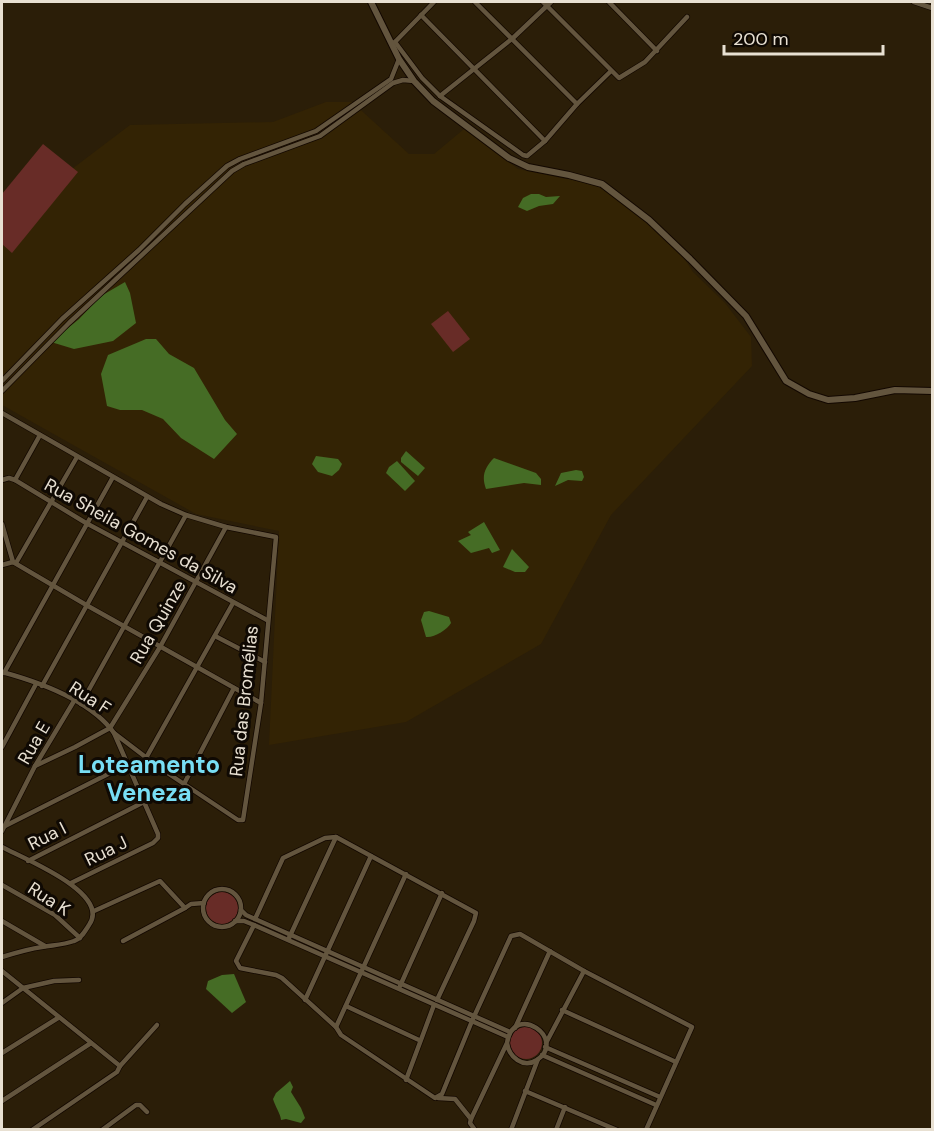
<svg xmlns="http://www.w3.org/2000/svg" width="934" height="1131" font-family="'DM Sans',sans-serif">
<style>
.built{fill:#332304}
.green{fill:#682c27}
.water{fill:#456c25}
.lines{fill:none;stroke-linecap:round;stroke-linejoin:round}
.minor-casing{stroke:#130800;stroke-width:6}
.tertiary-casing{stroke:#130800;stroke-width:8}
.minor{stroke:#63553e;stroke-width:4.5}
.tertiary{stroke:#63553e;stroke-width:6}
.labels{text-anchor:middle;stroke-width:6;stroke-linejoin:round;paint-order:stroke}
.street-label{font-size:18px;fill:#e8e0d2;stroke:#0f0903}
.district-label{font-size:24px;font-weight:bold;fill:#78def4;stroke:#0f0903}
</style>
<rect width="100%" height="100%" fill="#2b1e08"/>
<path class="built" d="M326 102H352L409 154H434L464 129 518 169 581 182 605 189 617 200 641 216 682 255 693 272 725 303 751 337 752 366 611 515 541 644 406 722 269 745 279 531 196 514 2 405V222L130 125 273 122Z"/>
<g class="green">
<path d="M43 144 78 172 12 253 2 244V194Z"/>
<path d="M448 311 470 339 453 352 431 324Z"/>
<circle cx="222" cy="908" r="16"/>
<circle cx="526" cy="1043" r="16"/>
</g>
<g class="water">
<path d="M531 194H539L546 197 560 196 553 204 539 206 527 211 518 207 523 198Z"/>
<path d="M125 282 130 293 136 323 113 341 74 349 51 342 79 319 101 296Z"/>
<path d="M146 339H156L169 354 194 368 225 420 237 434 214 459 181 438 163 419 142 410H120L107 406 101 374 108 355Z"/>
<path d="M406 451 425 468 418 476 401 462V458Z"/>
<path d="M316 456 338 459 342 464 339 470 332 476 318 472 312 464Z"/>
<path d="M494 458 536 473 541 479V485L524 483 486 489C481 476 485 467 494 458Z"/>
<path d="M397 461 415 481 405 491 386 473 389 467Z"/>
<path d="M576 470 582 471 584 477 582 481 568 480 555 486 561 473Z"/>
<path d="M484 522 500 550 492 553 489 548 471 553 458 541 471 535 468 532Z"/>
<path d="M512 549 529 567 525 572H515L503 567Z"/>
<path d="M429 611 449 617 451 623C447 630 434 638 426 637L421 620 424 612Z"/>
<path d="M234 974 246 1002 232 1013 206 989 208 981 222 975Z"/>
<path d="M290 1081 293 1087 291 1092 301 1108 305 1118 301 1123 286 1119 281 1120C281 1115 275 1106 273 1099L276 1093Z"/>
</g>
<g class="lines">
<g class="minor-casing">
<g id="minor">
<path d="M475 2 577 104"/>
<path d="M543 2 619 78 645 62 687 17"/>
<path d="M609 2 657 51"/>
<path d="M914 2 932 8"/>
<path d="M421 15 545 141"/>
<path d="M395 42 422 78 440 96 523 155 527 156 545 141 577 104 611 71"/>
<path d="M394 43 434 2"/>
<path d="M440 96 513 38 551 2"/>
<path d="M2 381 62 319 139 250 185 204 227 166 240 159 316 131 391 79 399 59"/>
<path d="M2 391 69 323 232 171 244 164 320 136 393 83 403 80 414 81"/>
<path d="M2 413 161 504 186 515 226 527 276 537 261 703 243 820H238L160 768 114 733"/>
<path d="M2 480 9 478 15 480 86 523 267 620"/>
<path d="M15 480 40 435"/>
<path d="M2 524 13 562"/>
<path d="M13 562 88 606 261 703"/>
<path d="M16 563 77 457"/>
<path d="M2 565 13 562"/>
<path d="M215 636 265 662"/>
<path d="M2 672C39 682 91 701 114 733L158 834V838L153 843 71 883"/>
<path d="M4 673 113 477"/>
<path d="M42 686 147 497"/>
<path d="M81 704 186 515"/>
<path d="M2 747 36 684"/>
<path d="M146 758 233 603"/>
<path d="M35 766 75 747 110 728 160 647 226 527"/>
<path d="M184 784 234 688"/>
<path d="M5 826 126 765"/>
<path d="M2 831 35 766 74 701"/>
<path d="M2 847C22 858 112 893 89 925 85 931 81 939 74 941 63 945 53 945 42 947 28 949 15 953 2 957"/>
<path d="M28 861 144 802"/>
<path d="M2 885 55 915 80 938"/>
<circle cx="222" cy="908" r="19"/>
<path d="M241 910 246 915 255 919 510 1032"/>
<path d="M94 911 160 881 185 908 191 904 204 903"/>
<path d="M255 919 283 858 325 838 336 837 476 913 474 921 437 1000"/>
<path d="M2 921 45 946"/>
<path d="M235 921H244L254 925 508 1037"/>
<path d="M254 925 236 961 240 968 276 975 282 978 336 1027 341 1035 435 1098 442 1094 472 1021 511 936 520 934 584 971 692 1027 646 1130"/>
<path d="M289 938 336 837"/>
<path d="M123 941 185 908"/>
<path d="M2 971 120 1066 117 1072 32 1130"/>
<path d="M400 986 442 893"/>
<path d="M305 1000 371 856"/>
<path d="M2 1003 23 988 54 981 79 980"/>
<path d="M346 1006 419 1040"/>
<path d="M562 1010 676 1062"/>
<path d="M336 1027 406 874"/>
<path d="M515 1028 550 951"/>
<path d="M546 1043 584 971"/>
<path d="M545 1047 660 1097"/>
<path d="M2 1053 58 1018"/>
<path d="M542 1055 656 1105"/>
<path d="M120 1066 157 1025"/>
<path d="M406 1080 434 1005"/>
<path d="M525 1091 617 1130"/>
<path d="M438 1098 455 1099 471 1119 470 1123 475 1130"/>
<path d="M2 1101 91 1043"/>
<path d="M471 1119 507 1043C514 1001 568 1039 537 1060 523 1069 509 1057 507 1043"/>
<path d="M102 1130 136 1105H140L147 1112"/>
<path d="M511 1130 538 1059"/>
<path d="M556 1130 565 1107"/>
</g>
</g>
<g class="tertiary-casing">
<path id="tertiary" d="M371 2 399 59 414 81 433 101 509 158 528 167 569 175 602 184 649 220 690 259 746 316 786 381 809 394 828 400 855 398 895 390 932 391"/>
</g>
<use href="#minor" class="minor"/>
<use href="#tertiary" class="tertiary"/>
</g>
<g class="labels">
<g class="street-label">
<text transform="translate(141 536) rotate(29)" y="6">Rua Sheila Gomes da Silva</text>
<text transform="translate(158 622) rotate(-60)" y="6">Rua Quinze</text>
<text transform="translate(90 698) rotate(33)" y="6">Rua F</text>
<text transform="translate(244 701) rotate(-84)" y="6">Rua das Bromélias</text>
<text transform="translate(34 743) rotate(-60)" y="6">Rua E</text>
<text transform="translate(47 836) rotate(-27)" y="6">Rua I</text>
<text transform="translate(106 851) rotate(-26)" y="6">Rua J</text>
<text transform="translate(49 899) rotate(33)" y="6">Rua K</text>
</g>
<g class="district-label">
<text x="149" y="773">Loteamento<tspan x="149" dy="28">Veneza</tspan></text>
</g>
</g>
<rect width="934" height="1131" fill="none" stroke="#e8e0d2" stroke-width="6"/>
<path d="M724 45v9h159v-9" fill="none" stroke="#e8e0d2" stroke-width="3"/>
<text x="733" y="45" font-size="18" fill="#e8e0d2" stroke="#0f0903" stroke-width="4.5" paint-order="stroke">200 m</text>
</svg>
